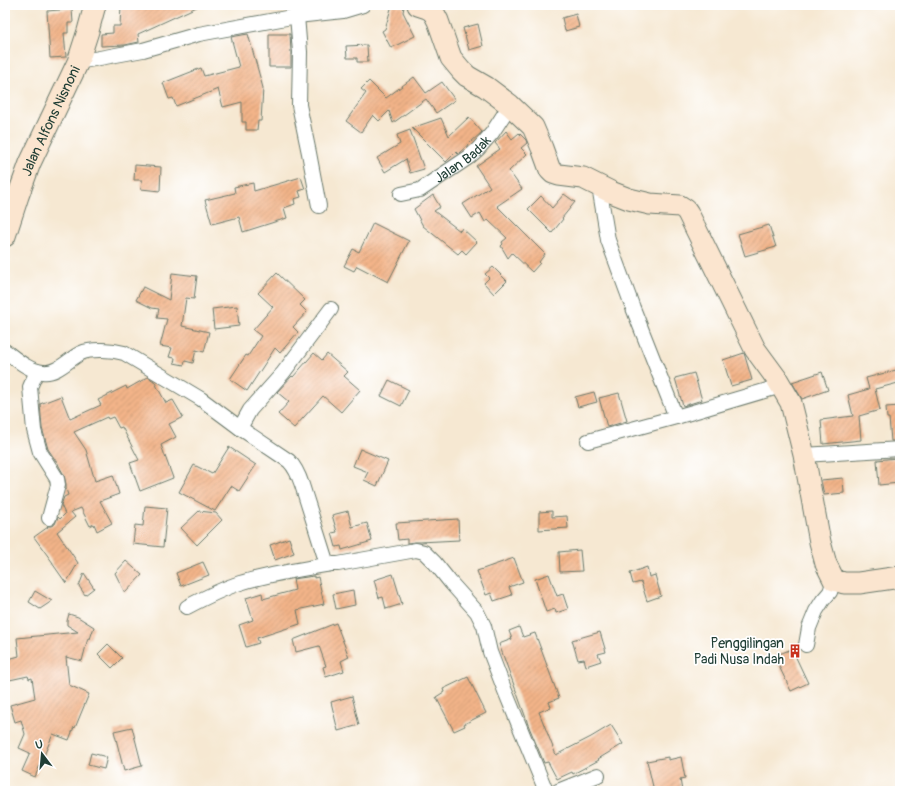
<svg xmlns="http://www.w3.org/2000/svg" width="905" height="796" font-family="Pangolin,sans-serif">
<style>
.building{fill:url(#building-hatch)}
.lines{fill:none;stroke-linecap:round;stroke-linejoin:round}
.street-casing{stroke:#6a796b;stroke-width:16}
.secondary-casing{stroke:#6a796b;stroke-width:23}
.street{stroke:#fff;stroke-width:14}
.secondary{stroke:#fbe5cf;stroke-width:21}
.labels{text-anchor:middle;stroke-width:3.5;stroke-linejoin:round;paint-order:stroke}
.street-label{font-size:14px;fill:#1f3d34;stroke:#fff}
.poi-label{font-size:14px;fill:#1f3d34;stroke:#fff;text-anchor:end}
</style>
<defs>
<pattern id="building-hatch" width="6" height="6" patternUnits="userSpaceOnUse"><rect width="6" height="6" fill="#f3b489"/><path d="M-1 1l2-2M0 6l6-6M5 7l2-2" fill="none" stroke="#c49471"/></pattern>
</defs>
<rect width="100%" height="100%" fill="#fff"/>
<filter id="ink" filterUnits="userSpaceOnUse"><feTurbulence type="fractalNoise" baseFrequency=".025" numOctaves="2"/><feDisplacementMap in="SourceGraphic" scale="8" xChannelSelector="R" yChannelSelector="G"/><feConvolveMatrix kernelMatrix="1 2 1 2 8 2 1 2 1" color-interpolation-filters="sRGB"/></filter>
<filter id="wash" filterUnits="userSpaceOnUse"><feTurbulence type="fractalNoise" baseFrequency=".012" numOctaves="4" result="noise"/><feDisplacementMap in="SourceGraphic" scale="16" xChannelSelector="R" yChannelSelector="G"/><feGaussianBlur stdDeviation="0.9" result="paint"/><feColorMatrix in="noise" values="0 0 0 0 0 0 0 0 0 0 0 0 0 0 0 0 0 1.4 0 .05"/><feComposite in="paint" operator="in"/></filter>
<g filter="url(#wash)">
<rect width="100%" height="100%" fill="#f6e8d2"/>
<g id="blocks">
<g class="building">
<path d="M121 5H201L138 34 139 42 125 45 101 46V34L113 33V26H120Z"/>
<path d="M392 5 404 7 403 12 415 36 391 48 382 31 385 29Z"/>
<path d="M72 9 73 23H68V33H64L66 57 50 58 47 11Z"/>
<path d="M576 14 579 27 565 31 562 18Z"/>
<path d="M478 24 483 46 469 50 463 28Z"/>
<path d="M248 34 263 88 261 121H258L257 130H246V122H242V102L223 107 218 89 176 106 173 98 169 99 163 83 201 68 204 76 239 67 231 37Z"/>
<path d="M269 34H290L291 52V67H269Z"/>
<path d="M367 45 368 62H357V58H347L346 46Z"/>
<path d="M414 77 426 93 442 82 455 100 436 113 426 99 393 123 389 111 379 121 373 115 361 132 346 121 366 93 361 89 369 81 386 98Z"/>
<path d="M469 117 482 132 459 153 458 154 456 152 446 162 412 128 441 118 449 136Z"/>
<path d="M410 130 424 169 410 173 406 159 385 172 377 158 400 144 397 135Z"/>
<path d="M506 131 512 139 519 133 526 140 527 143 521 148 527 154 509 171 522 189 497 206 545 254 539 262 540 263 532 272 512 253 508 258 501 246 503 244 502 242 507 238 488 220 485 222 480 213 472 218 463 204 490 187 476 166 500 149 495 143Z"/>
<path d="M135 165 161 167 160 191 141 189 142 180H134Z"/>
<path d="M301 177 305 189 299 191 301 197 294 199 295 204 284 208 287 218 243 232 239 217 212 224 205 200 235 193 234 187 253 183 254 191Z"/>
<path d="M564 194 575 202 562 218 563 219 552 233 528 209 541 196 552 208Z"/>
<path d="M433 195 440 207 434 211 460 231 462 228 477 242 466 254 462 250 458 254 423 226 414 209Z"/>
<path d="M373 223 409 241 388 282 357 266 354 271 344 266 353 249 359 252Z"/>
<path d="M769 225 776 247 745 256 738 234Z"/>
<path d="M493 267 507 281 494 294 484 283 489 278 485 274Z"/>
<path d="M172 273 197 276 194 299 186 298 182 326 209 332 204 352 196 350 193 363 185 361 184 365 174 363 175 358 169 357 172 348 160 346 167 319 157 318 159 309 152 308 136 300 143 287 169 300Z"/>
<path d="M277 273 305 300 300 305 307 312 293 327 298 332 280 353 275 348 247 391 230 379 246 355 248 356 261 336 253 330 273 307 258 293Z"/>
<path d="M237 306 239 326 214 329 212 309Z"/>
<path d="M314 353 322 360 327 354 348 372 344 376 360 390 341 412 323 396 294 428 278 414 289 402 277 392 292 376 293 377Z"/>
<path d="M744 353 752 380 731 386 723 360Z"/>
<path d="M896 370 899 381H897L898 383 875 389 880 410 859 416 861 440 823 444 821 420 853 416 848 395 869 389 866 378Z"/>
<path d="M822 372 828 390 802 399 792 382Z"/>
<path d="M694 373 702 400 683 406 675 378Z"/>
<path d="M148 377 154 381 166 403 173 400 183 417 169 424 176 437 161 445 173 478 140 491 130 463 139 460 122 427 119 428 113 417 108 419 107 417 74 432 86 450 95 481 113 475 119 494 100 501 112 523 97 531 94 524 90 526 81 508 71 512 75 517 57 532 78 563 66 583 52 563H53L34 537 48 527 47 526H51L55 524 58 517 60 519 65 514 61 505 64 497 68 495 66 489V484L64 475 59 466 57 461H56L48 449 42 428 40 404 61 396 70 419 101 405 98 400 126 386 127 389Z"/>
<path d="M389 380 409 390 401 406 381 396Z"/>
<path d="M594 392 597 402 578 407 575 397Z"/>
<path d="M619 393 627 421 607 427 599 398Z"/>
<path d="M900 406V441H891L889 418H887L886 407Z"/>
<path d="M229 447 256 465 239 491 231 486 215 511 179 492 194 465 212 474Z"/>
<path d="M360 449 388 461 377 486 364 480 368 472 353 466Z"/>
<path d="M897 458 899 483 879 485 877 460Z"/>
<path d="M843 478 844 493 824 495 821 480Z"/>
<path d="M145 506 167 508 163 547 133 544 135 525 143 526Z"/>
<path d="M199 511 216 513 222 520 197 545 181 528Z"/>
<path d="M348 511 352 527 367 523 372 541 342 550 341 546 336 547 332 533 337 532 332 515Z"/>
<path d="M552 511V517L567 516 568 528 539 530V512Z"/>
<path d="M458 519 459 540 420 542H415L407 543V539L398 540 396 523Z"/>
<path d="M289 538 294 553 275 560 270 545Z"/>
<path d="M580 550 582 571 560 572 559 552Z"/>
<path d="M514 558 523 582 509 587 512 595 494 601 491 593 486 595 477 571Z"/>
<path d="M126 561 142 575 125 593 115 573Z"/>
<path d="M203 562 209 575 181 586 176 573Z"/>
<path d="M647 567 649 577 655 575 661 596 647 601 641 582 633 584 630 573Z"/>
<path d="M84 573 94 588 85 595 79 586Z"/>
<path d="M393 574 402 604 386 609 383 597 379 598 374 580Z"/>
<path d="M549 574 557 596 563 594 568 609 556 613 555 609 546 612 535 579Z"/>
<path d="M314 576V578L318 577 324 604 297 610 300 624 257 638 259 643 246 647 239 625 253 620 246 598 262 593 263 599 295 590 293 579Z"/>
<path d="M353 590 355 605 336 609 333 594Z"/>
<path d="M35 591 52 601 40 609 29 602Z"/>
<path d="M69 614 78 617 94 627 90 639 88 638 82 661 66 657 69 685 89 694 75 728 74 727 69 740 53 734 35 777 22 771 30 753 19 748 25 734 21 720 15 722 10 705 35 698 32 678 29 679 28 676 5 681V660L19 656 17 638 78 632 67 625V621Z"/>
<path d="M336 623 349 657 341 661 344 671 326 677 323 667 326 666 319 646 296 652 293 640Z"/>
<path d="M519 627 523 637 535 633 559 698 549 702 551 707 539 712 556 755 591 737 611 725 623 744 598 759 599 760 573 774 572 772 557 779 548 762 544 763 527 722V721L499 644 512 639 509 631Z"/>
<path d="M600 632 606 652 598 654 601 661 586 666 584 659 578 660 572 640Z"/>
<path d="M108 644 122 658 112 668 98 654Z"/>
<path d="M792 649 808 683 791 691 774 656Z"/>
<path d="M468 677 486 713 464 724 465 726 454 731 436 697 444 692 443 689Z"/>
<path d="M352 696 359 725 338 731 331 702Z"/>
<path d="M132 727 142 766 124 771 114 731Z"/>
<path d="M91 753 107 757 104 769 88 765Z"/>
<path d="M668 757V760L681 757 685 778 680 779 682 791H654L647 761Z"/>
</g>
</g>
</g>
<g filter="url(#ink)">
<use href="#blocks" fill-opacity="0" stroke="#6a796b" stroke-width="1"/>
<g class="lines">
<g class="street-casing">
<g id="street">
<path d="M297 16 300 52 299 105 309 153 319 206"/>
<path d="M78 62 143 50 199 34 297 16 343 11 363 5"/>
<path d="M599 186 608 240 633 308 676 417 781 386"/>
<path id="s1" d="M401 194 420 190 469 157 478 149 492 133 510 105"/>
<path d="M5 351C16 359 29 371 43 372 57 374 69 359 81 353 92 348 113 350 124 353L201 399 240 428 289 461C296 468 299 476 302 485L326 561C328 565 333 564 338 564L416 550 424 552 435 563 451 583 477 612 484 626 490 652 505 691 546 791"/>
<path d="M37 371 30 387 34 430 40 452 57 479 58 485 49 518"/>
<path d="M240 428 250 410 283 373 331 309"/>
<path d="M588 441 676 417"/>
<path d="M804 455 900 449"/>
<path d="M187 607C204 598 222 589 240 583 269 574 301 569 331 564"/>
<path d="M806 645 809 628 816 611 823 600 830 592 834 580"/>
<path d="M558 791 598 775"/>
</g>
</g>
<g class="secondary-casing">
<g id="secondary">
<path d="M418 5 427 8 432 11 435 15 438 21 451 58 461 70 467 76 486 87 510 105 533 127 542 148 550 170 553 173 559 175 583 178 611 192 629 199 650 204 680 206 686 210 688 213 755 349 777 379 791 403 804 455 820 542 826 564 834 580 844 583H859L900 577"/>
<path id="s2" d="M5 236 18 196 30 163 78 62 88 31 95 5"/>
</g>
</g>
<use href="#street" class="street"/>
<use href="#secondary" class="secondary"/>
</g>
</g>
<defs>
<g id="building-bare" transform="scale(1.08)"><path d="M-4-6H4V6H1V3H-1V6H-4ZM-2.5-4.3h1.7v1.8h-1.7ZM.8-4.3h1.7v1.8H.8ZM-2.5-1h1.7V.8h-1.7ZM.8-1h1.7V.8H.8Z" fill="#c8321e" stroke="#fff" stroke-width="2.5" paint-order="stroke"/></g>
</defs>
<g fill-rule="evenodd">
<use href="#building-bare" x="795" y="651"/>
</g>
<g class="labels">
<g class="street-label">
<text dy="5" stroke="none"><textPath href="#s2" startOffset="124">Jalan Alfons Nisnoni</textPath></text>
<text dy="5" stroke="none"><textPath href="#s1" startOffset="72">Jalan Badak</textPath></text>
</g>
<g class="poi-label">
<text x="784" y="648">Penggilingan<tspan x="784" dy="16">Padi Nusa Indah</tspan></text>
</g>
</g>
<rect width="905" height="796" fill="none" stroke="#fff" stroke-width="20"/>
<g transform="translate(42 754) rotate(344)" stroke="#ffffff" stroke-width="3" paint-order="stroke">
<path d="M0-3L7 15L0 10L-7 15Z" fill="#1f3d34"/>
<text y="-6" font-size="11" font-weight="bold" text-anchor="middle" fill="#1f3d34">U</text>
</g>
</svg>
